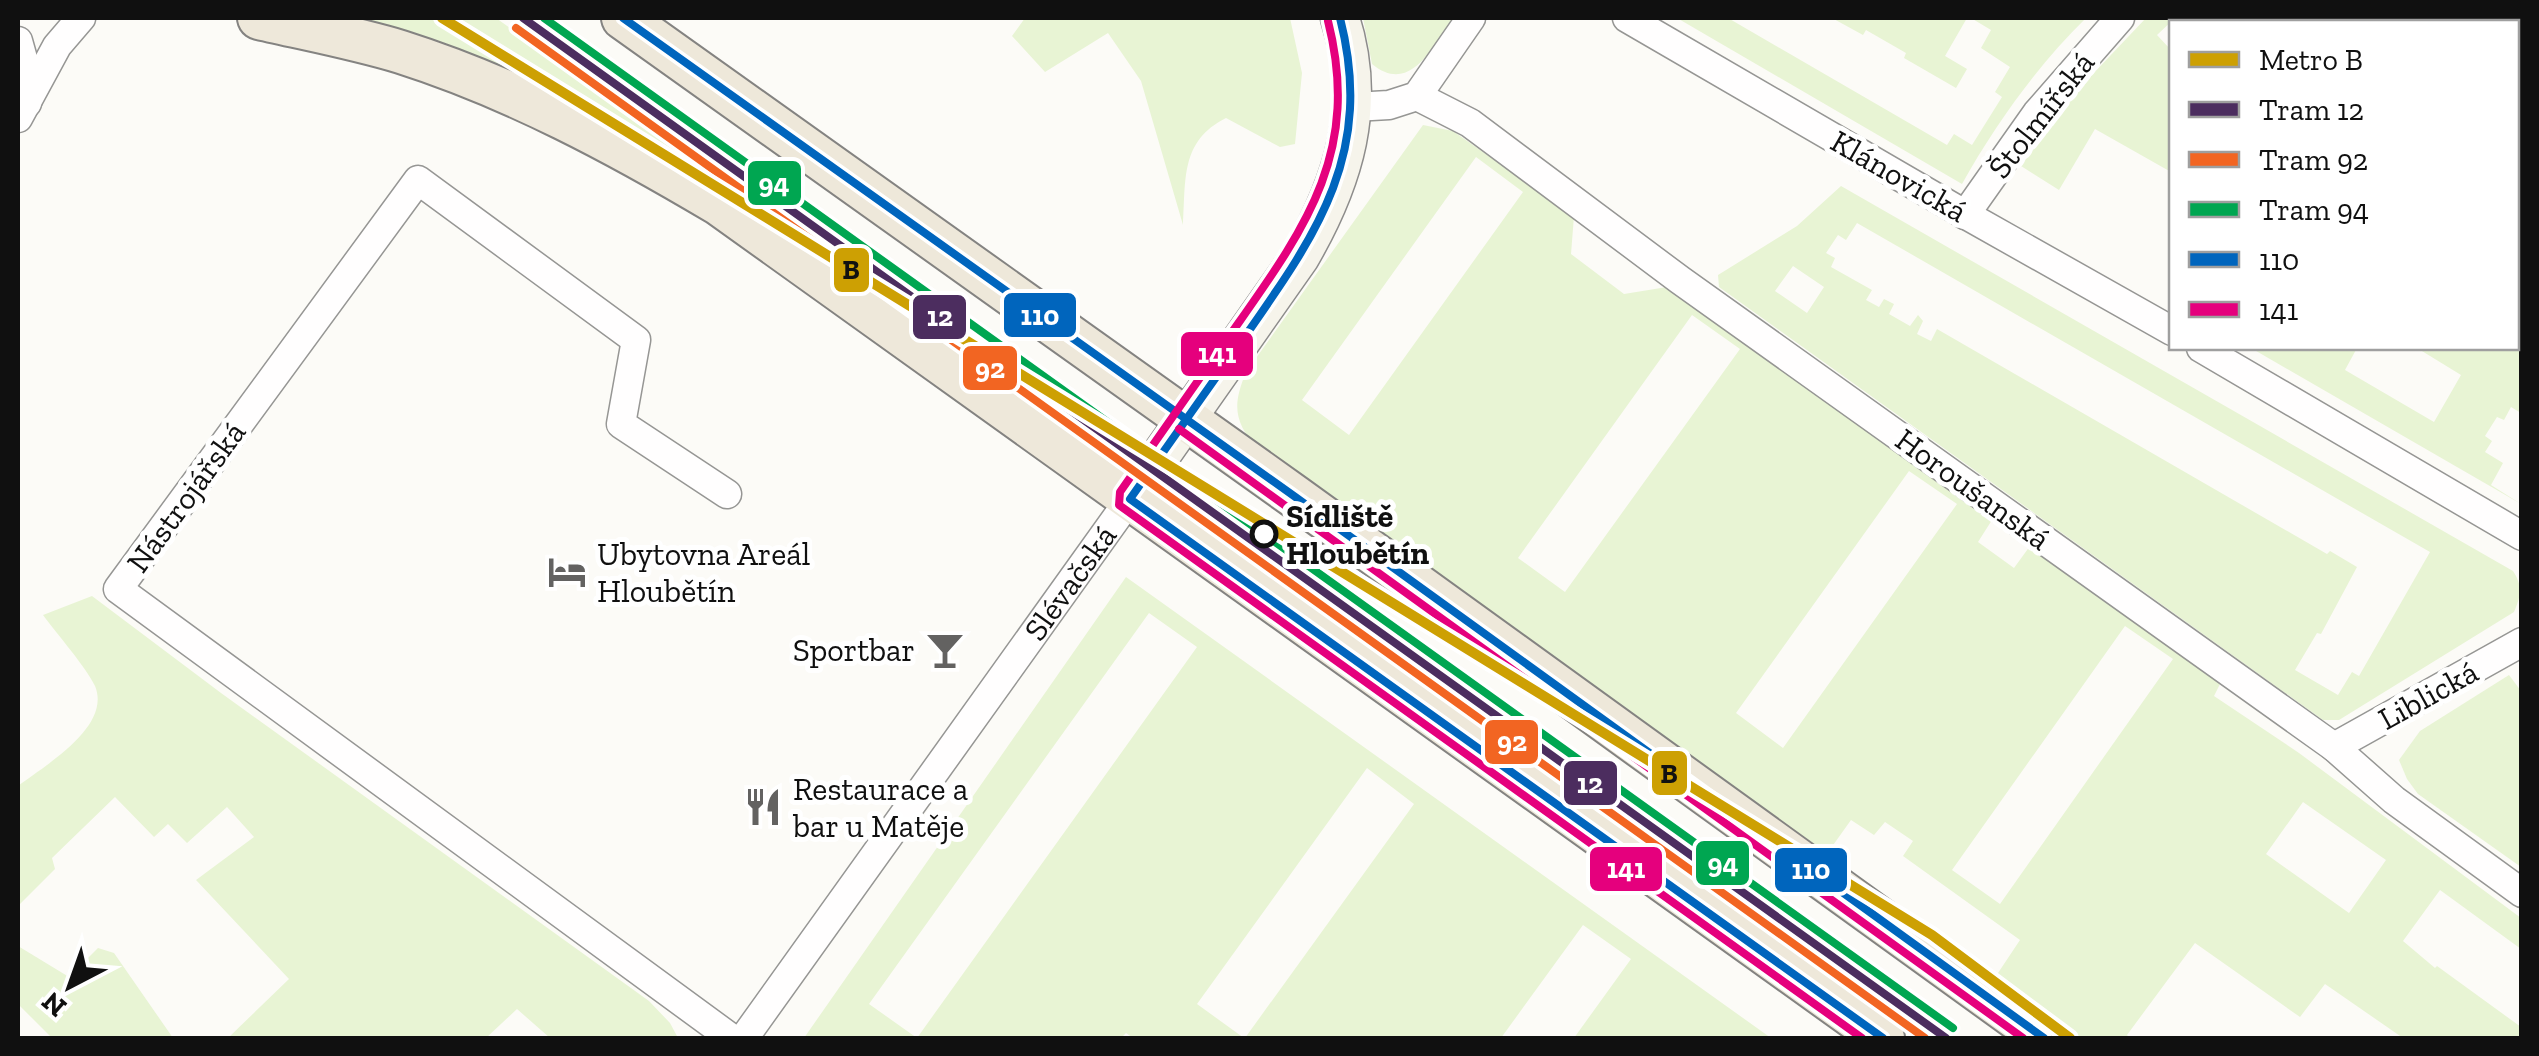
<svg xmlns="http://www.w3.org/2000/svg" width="2539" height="1056" font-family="'Zilla Slab',serif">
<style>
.green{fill:#e8f4d4;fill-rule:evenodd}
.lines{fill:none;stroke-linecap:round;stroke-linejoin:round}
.street-casing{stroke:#969694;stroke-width:31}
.secondary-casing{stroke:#8d8c8b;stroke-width:41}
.primary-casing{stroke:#848381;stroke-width:46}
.street{stroke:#fffefe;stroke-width:28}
.secondary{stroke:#f6f4eb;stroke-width:38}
.primary{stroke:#eee8da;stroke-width:42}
.bus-1-casing{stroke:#fff;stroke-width:15}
.bus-2-casing{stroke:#fff;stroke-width:15}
.bus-1{stroke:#0065bd;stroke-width:8}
.bus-2{stroke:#e5007d;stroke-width:8}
.tram-1-casing{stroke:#fff;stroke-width:15}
.tram-2-casing{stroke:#fff;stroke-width:15}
.tram-3-casing{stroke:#fff;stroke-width:15}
.tram-1{stroke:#4c2d5f;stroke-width:8}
.tram-2{stroke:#f26522;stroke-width:8}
.tram-3{stroke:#00a651;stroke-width:8}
.metro-1-casing{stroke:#fff;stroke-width:18}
.metro-1{stroke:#cda003;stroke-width:10}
.stop-dot{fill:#fff;stroke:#101010;stroke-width:5}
.labels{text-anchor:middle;stroke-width:10;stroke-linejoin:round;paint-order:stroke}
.street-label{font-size:32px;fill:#101010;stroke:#fff}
.stop-label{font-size:32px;font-weight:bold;fill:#101010;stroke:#fff;text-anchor:start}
.poi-label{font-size:32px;fill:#101010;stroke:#fff;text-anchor:start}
.line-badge{stroke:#fff;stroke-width:4}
.badge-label{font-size:28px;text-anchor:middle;font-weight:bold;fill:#fff}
.pale-badge-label{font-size:28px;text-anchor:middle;font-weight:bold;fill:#111}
</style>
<rect width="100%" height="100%" fill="#fcfbf7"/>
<g class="green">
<path d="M361 18H496L722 180C609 113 489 51 361 18Z"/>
<path d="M1025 18H1290L1302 73 1295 144 1280 147 1226 118C1180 141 1186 180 1183 225L1141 81 1108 33 1045 72 1012 36Z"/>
<path d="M1363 18H1453C1433 45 1411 96 1372 64Z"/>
<path d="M1677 18H1728L1947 145 1954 134 1972 145 2002 97 1995 92 2010 67 1981 48 1991 30 1971 18H2086C2038 65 1995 125 1962 184Z"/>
<path d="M1832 18H1967L1945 56 1967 69 1956 88 1904 58 1906 53 1866 30 1863 35Z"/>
<path d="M2146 18H2175L2157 35 2171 50V172L2095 129 2059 190 2021 166 2073 95Z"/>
<path d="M2206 18H2521V413L2511 407 2504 420 2497 417 2485 436 2492 441 2485 452 2503 463 2491 485 2521 504 2251 348H2357L2345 370 2434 422 2461 375 2417 348H2516V22H2211Z"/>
<path d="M1423 125 1453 131 1574 216 1571 254 1624 294 1667 287 1992 520 1978 542 2014 568 2030 546 2220 684 2214 696 2299 753 2521 918V949L2440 890 2403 941 2435 968 2437 966 2521 1027V1038H2403L2325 984 2300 1017 2195 943 2127 1035 2130 1038H2077L1994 979 2020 940 1903 856 1913 841 1885 822 1874 835 1851 820 1826 855 1258 451C1234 420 1232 407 1246 372ZM1476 157 1523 192 1349 435 1302 400ZM1692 315 1740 349 1565 592 1518 558ZM1909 471 1957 504 1783 748 1736 713ZM2125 626 2173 659 2000 904 1952 870ZM2303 802 2386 860 2349 913 2266 854Z"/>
<path d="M1841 186 2513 571C2523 586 2521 596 2514 612L2339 720H2323L1719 287 1718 275 1797 226ZM1857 223 2430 552 2359 676 2352 672 2338 695 2295 670 2317 633 2321 634 2357 567 2330 551 2327 554 1937 329 1931 341 1917 334 1923 321 1918 315 1910 326 1889 314 1894 304 1884 299 1879 307 1866 300 1872 290 1831 267 1835 258 1826 253 1838 235 1846 240ZM1793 266 1824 287 1807 313 1775 291Z"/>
<path d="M1126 577 1771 1038H1574L1631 959 1583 925 1501 1038H1245L1414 804 1367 768 1197 1004 1244 1038H1133L1126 1033 1121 1038H804ZM1149 613 1197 647 917 1038 869 1004Z"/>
<path d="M92 596 221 693 649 1001 670 1023 678 1038H550L517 1009 486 1038H228L289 979 196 880 254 837 227 807 187 843 168 824 154 837 115 797 52 858 55 869 18 906V786C44 766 112 727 95 686 86 667 57 634 43 615Z"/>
<path d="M2509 675 2521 691V867L2418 794 2407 779 2399 760 2420 731Z"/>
<path d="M18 946 69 977 98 948 114 953 173 1038H52L18 1004Z"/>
</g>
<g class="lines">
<g class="street-casing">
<g id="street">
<path d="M1627 18 1961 212 2172 331"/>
<path d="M18 41 27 73V103"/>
<path d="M1417 96 1470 123 1680 280 2334 747 2394 800 2522 893"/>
<path d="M1354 107 1389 105 1417 96 1471 18"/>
<path d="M18 118 57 46 81 18"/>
<path d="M1965 215 2037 113 2120 18"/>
<path d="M2201 348 2522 536"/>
<path d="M727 494 621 424 636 340 418 180 118 589 731 1038"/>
<path d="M2334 747 2522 642"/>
<path id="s1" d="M744 1038 1130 499"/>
</g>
</g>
<g class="secondary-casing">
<path id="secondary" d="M1130 499 1300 257C1344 181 1368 105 1340 18"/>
</g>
<g class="primary-casing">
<g id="primary">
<path d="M259 18C306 29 355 38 401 52 514 88 618 144 719 204L1883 1038"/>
<path d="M623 18 1294 496 2044 1038"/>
</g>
</g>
<use href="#street" class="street"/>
<use href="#secondary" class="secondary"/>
<use href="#primary" class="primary"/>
<g class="bus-1-casing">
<g id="bus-1">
<path d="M623 18 1294 496 2044 1038"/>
<path d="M1340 18C1375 155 1316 235 1241 342 1204 394 1167 447 1130 499L1883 1038"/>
</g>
</g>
<g class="bus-2-casing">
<g id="bus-2">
<path d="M1328 21C1362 155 1303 231 1230 335 1193 388 1156 440 1120 492L1119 505 1862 1038"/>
<path d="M1179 429 2023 1038"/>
</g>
</g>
<use href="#bus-1" class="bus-1"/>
<use href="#bus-2" class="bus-2"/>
<g class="tram-1-casing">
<path id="tram-1" d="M523 18 1946 1038"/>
</g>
<g class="tram-2-casing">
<path id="tram-2" d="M516 28 1925 1038"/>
</g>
<g class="tram-3-casing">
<path id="tram-3" d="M544 18 1953 1028"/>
</g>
<use href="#tram-1" class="tram-1"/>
<use href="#tram-2" class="tram-2"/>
<use href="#tram-3" class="tram-3"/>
<g class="metro-1-casing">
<path id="metro-1" d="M442 18 1932 935 2070 1038"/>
</g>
<use href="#metro-1" class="metro-1"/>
</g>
<defs>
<g id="hotel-bare" transform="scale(3)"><path d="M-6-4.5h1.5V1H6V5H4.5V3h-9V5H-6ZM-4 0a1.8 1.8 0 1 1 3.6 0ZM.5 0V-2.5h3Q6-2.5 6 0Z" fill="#636261" stroke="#fff" stroke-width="2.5" paint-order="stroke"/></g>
<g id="bar-bare" transform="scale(3)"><path d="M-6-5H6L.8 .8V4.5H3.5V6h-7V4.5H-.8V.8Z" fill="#636261" stroke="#fff" stroke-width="2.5" paint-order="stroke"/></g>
<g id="restaurant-bare" transform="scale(3)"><path d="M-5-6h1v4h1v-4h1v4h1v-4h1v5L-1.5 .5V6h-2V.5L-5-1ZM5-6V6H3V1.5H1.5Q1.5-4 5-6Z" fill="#636261" stroke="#fff" stroke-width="2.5" paint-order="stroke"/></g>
</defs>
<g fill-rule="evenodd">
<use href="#hotel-bare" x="567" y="572"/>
<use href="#bar-bare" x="945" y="650"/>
<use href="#restaurant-bare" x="763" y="807"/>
</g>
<circle class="stop-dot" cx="1264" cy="534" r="12"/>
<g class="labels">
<g class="street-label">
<text transform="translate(2041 115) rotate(-52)" y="11">Štolmířská</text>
<text transform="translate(1899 176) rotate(30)" y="11">Klánovická</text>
<text transform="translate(1973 489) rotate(36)" y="11">Horoušanská</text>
<text transform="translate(186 497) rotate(-54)" y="11">Nástrojářská</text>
<text dy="11" stroke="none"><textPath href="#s1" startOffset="560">Slévačská</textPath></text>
<text transform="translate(2428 695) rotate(-29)" y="11">Liblická</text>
</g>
<g class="stop-label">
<text x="1286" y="527">Sídliště<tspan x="1286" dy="37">Hloubětín</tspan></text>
</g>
<g class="poi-label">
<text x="597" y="565">Ubytovna Areál<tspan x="597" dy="37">Hloubětín</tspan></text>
<text x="915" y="661" text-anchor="end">Sportbar</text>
<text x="793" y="800">Restaurace a<tspan x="793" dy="37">bar u Matěje</tspan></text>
</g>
</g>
<g class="line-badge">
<rect x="746" y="159" width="57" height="48" rx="10" fill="#00a651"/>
<rect x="832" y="246" width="39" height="48" rx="10" fill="#cda003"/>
<rect x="1002" y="291" width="76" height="48" rx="10" fill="#0065bd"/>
<rect x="911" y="293" width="57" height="48" rx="10" fill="#4c2d5f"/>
<rect x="1179" y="330" width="76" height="48" rx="10" fill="#e5007d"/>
<rect x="961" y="344" width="58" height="48" rx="10" fill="#f26522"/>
<rect x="1483" y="718" width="57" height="48" rx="10" fill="#f26522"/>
<rect x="1650" y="749" width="39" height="48" rx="10" fill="#cda003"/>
<rect x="1562" y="759" width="57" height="48" rx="10" fill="#4c2d5f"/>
<rect x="1694" y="839" width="57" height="48" rx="10" fill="#00a651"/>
<rect x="1588" y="845" width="76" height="48" rx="10" fill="#e5007d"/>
<rect x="1773" y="846" width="76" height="48" rx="10" fill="#0065bd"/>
</g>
<g class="badge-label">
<text x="774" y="193">94</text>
<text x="1040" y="325">110</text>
<text x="940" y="326">12</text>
<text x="1217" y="363">141</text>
<text x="990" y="378">92</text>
<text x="1512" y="751">92</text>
<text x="1590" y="793">12</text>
<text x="1723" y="873">94</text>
<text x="1626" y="878">141</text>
<text x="1811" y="879">110</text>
</g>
<g class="pale-badge-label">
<text x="851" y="279">B</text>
<text x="1669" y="783">B</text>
</g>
<rect width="2539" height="1056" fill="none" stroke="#101010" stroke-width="40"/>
<rect x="2169" y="20" width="350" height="330" fill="#ffffff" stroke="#9f9f9f" stroke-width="2.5"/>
<rect x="2189" y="52" width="50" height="15" fill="#cda003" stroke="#9f9f9f" stroke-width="2.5"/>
<text x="2259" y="70" font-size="30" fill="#101010">Metro B</text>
<rect x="2189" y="102" width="50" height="15" fill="#4c2d5f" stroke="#9f9f9f" stroke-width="2.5"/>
<text x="2259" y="120" font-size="30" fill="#101010">Tram 12</text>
<rect x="2189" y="152" width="50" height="15" fill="#f26522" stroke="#9f9f9f" stroke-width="2.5"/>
<text x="2259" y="170" font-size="30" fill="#101010">Tram 92</text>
<rect x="2189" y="202" width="50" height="15" fill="#00a651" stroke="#9f9f9f" stroke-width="2.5"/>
<text x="2259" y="220" font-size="30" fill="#101010">Tram 94</text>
<rect x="2189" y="252" width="50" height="15" fill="#0065bd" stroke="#9f9f9f" stroke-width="2.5"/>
<text x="2259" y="270" font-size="30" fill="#101010">110</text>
<rect x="2189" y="302" width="50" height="15" fill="#e5007d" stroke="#9f9f9f" stroke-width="2.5"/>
<text x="2259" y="320" font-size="30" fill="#101010">141</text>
<g transform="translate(70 986) rotate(221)" stroke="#ffffff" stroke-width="8" paint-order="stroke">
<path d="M0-8L18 38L0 25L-18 38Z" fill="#101010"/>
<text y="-15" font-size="28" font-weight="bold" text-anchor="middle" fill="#101010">N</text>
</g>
</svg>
